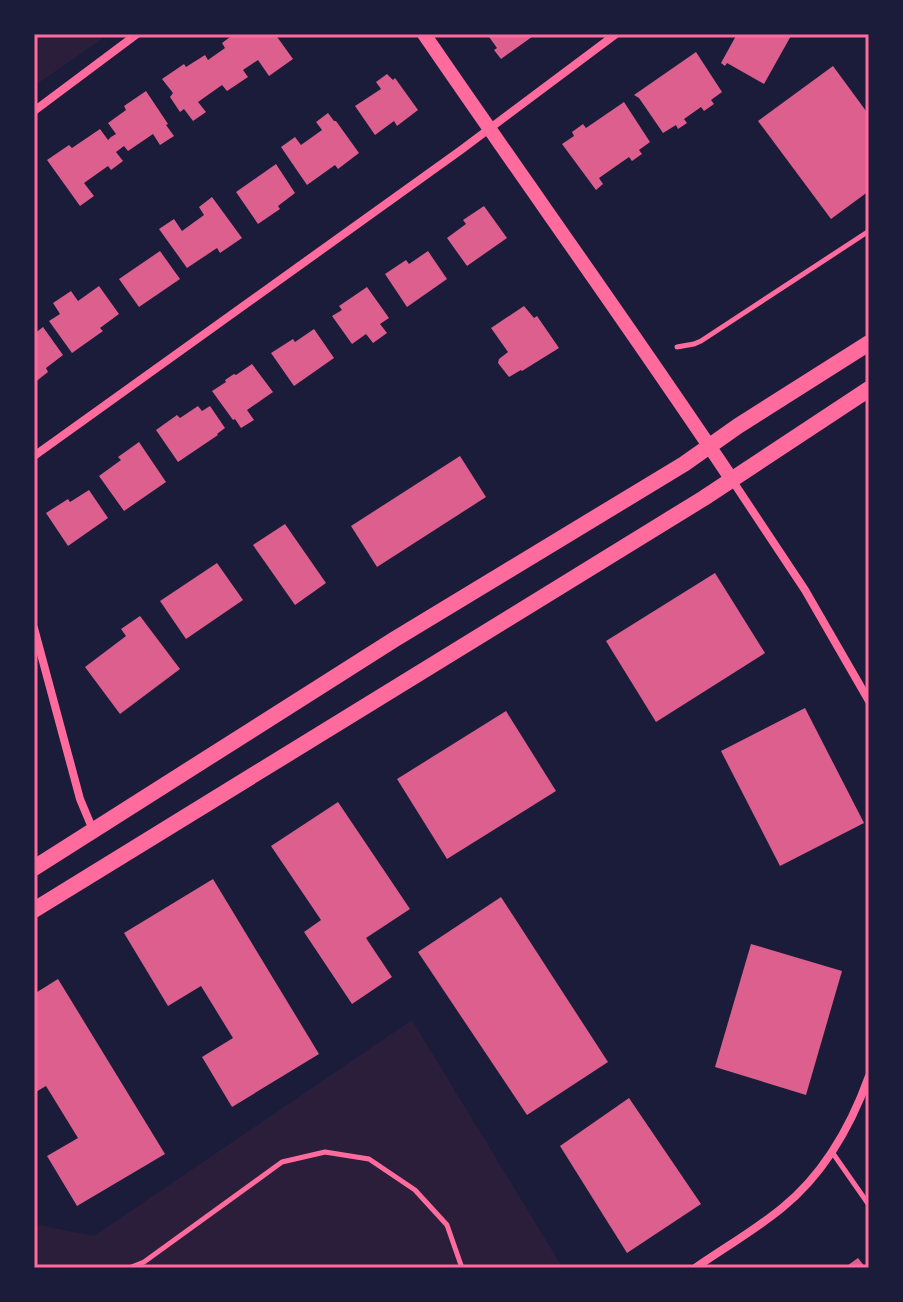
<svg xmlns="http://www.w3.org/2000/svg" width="903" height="1302" font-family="Mulish,sans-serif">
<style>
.green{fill:#2a1e3b}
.building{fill:#dd5f8e}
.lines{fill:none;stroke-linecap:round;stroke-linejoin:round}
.path{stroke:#ff6b9d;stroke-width:5}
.service{stroke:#ff6b9d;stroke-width:5}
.minor{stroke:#ff6b9d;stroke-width:8}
.tertiary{stroke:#ff6b9d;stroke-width:14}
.secondary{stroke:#ff6b9d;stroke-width:16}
.neatline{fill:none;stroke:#ff6b9d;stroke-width:3}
</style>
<rect width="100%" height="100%" fill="#1b1b3a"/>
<g class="green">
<path d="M34 34H109L34 86Z"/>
<path d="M412 1020 563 1268H34V1224L94 1236Z"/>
</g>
<g class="building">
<path d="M234 34H275L293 59 269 76 258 60 243 70 248 77 227 91 222 85 198 102 206 112 193 121 184 109 180 112 170 97 173 93 162 79 184 64 186 67 205 55 208 60 225 48 222 43Z"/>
<path d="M487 34H536L501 59 494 50 497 48Z"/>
<path d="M737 34H792L764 84 727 63 725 66 721 63Z"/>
<path d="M696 52 722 92 711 100 714 104 704 111 701 107 684 119 687 123 678 129 676 125 663 133 639 98 634 95Z"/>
<path d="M833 66 869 115V191L831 219 758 121Z"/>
<path d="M387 74 393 80 395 78 418 110 397 126 394 121 375 135 355 106 381 89 376 82Z"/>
<path d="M146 91 168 124 166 125 174 136 160 145 153 134 128 151 124 146 116 152 123 161 111 170 108 166 84 183 94 196 80 206 47 160 69 145 72 148 100 129 108 140 111 137 116 134 108 123 126 110 124 106Z"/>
<path d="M624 102 650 142 639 150 642 154 632 161 629 157 599 178 603 184 596 190 562 144 574 136 572 132 583 124 586 128Z"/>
<path d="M328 113 334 121H336L359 153 338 169 335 165 307 185 281 147 295 137 301 145 322 130 316 122Z"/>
<path d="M276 164 295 193 278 206 280 209 258 224 236 192Z"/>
<path d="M212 197 242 238 220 253 217 248 187 268 159 229 174 219 182 231 204 215 199 207Z"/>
<path d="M484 206 507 238 467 266 447 238 466 224 463 220Z"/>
<path d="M160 251 180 279 139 307 119 279Z"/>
<path d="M428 251 447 279 407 307 385 274 406 260 409 264Z"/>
<path d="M99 286 119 314 100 328 103 331 72 353 49 321 60 314 53 303 71 291 78 301Z"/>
<path d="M367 287 389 318 380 324 387 333 373 343 366 334 352 344 332 316 342 310 339 306Z"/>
<path d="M524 306 534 318 537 316 559 348 522 371 521 370 509 377 498 363 499 359 508 352 491 328Z"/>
<path d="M43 327 63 355 46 368 48 372 34 383V334Z"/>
<path d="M314 329 334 358 294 386 271 353 293 339 295 342Z"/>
<path d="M252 364 273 392 247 410 254 420 241 428 235 419 233 420 212 391 226 382 225 380 234 374 236 375Z"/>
<path d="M198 406 202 411 210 406 225 428 217 434 218 435 178 462 156 430 177 415 180 418Z"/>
<path d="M139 442 166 482 124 511 99 476 121 460 118 457Z"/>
<path d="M460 456 486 497 377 567 351 526Z"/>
<path d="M89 490 108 518 68 546 46 513 68 499 70 502Z"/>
<path d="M285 524 326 583 295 605 253 545Z"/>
<path d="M217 563 243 600 186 639 160 601Z"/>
<path d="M715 573 765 653 656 722 606 641Z"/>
<path d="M140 616 180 669 120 714 85 667 126 636 121 629Z"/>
<path d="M805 708 864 823 780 866 721 751Z"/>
<path d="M506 711 556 791 447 859 397 779Z"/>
<path d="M338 802 410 909 366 938 392 977 352 1004 304 932 321 920 271 846Z"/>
<path d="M213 879 319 1054 232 1107 202 1057 233 1038 201 986 168 1006 124 933Z"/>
<path d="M501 897 608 1062 527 1115 418 952Z"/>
<path d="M751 944 842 971 806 1095 715 1067Z"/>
<path d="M58 979 165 1154 77 1206 47 1156 78 1138 46 1086 34 1093V994Z"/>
<path d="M629 1098 701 1204 627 1253 560 1146Z"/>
<path d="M858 1258 866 1268H844Z"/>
</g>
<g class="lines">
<g class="path">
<path d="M677 347 694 344 701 341 869 231"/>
<path d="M129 1268 144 1262 282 1162 325 1152 369 1159 415 1190 447 1225 462 1268"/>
</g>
<path class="service" d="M832 1152 869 1205"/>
<g class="minor">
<path d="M34 111 137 34"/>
<path d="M34 456 461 150 616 34"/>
<path d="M732 480 805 590 869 701"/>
<path d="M34 628 80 799 93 830"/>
<path d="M695 1268C724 1248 755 1230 782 1208 824 1174 851 1126 869 1076"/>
</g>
<path class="tertiary" d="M424 34C526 183 632 330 732 480"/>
<g class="secondary">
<path d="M34 868 395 639 684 464 738 426 869 343"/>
<path d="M34 910 704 498 869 389"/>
</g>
</g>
<rect width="903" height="1302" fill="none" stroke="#1b1b3a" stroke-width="72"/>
<rect x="36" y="36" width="831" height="1230" class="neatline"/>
</svg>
